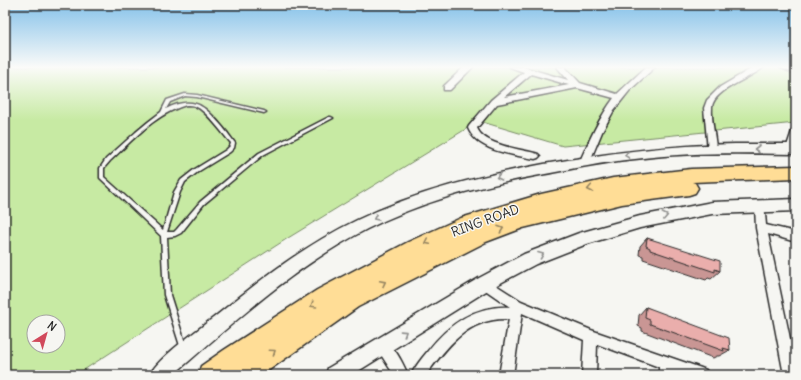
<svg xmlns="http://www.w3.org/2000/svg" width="801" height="380" font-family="Delius,sans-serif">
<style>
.green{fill:#c7eaa3;stroke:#798a67;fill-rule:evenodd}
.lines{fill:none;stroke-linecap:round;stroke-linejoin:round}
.lane-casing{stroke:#2b2b2b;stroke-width:3}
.street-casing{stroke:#2b2b2b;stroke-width:3}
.secondary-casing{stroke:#2b2b2b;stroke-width:3}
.highway-casing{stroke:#2b2b2b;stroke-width:3}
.lane{fill:#f6f6f2;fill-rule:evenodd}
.street{fill:#f6f6f2;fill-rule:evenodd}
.secondary{fill:#f6f6f2;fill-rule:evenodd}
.highway{fill:#ffdd96;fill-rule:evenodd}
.wall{fill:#c99694;stroke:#2b2b2b}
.building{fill:#eaaeac;stroke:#2b2b2b}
.oneway{stroke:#90908e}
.oneway2{stroke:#958460}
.labels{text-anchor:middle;stroke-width:3;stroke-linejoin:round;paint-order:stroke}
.street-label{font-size:13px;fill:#2b2b2b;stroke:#f6f6f2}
</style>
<rect width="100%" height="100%" fill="#f6f6f2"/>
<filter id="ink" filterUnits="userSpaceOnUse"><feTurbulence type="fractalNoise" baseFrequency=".025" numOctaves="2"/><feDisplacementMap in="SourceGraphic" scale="8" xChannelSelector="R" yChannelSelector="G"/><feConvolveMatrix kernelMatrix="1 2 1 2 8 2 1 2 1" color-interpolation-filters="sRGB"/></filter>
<g filter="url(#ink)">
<path class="green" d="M5 67H796V123L563 146 479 121 288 238 76 375H5ZM34 322H58V346H34Z"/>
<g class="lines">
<g class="lane-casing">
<path id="lane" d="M185 94 197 95 264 111 266 112 264 113 197 97 185 96 170 102 166 109C175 104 186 101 196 104 208 107 228 133 235 143L234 148 230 152 199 171 185 182 180 192 167 232H174L177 229 200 202 259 153 329 117H331L333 118 263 155 204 204 181 233 175 236 167 237 170 295 187 349 186 351 184 352 182 351 181 349 164 295 161 236 100 178V168L106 159 136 132 148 122 161 112 167 100ZM186 105C189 105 193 105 195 106 207 111 222 133 231 143L230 146 226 150 195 169 181 180 174 192 163 230 104 177V168L110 161C133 140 155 114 186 105Z"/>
</g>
<g class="street-casing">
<g id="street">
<path d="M464 67H473L450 90H444V86Z"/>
<path d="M510 67H523L568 80 557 67H565L580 83 617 94 646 67H655L630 90 614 110 602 132 590 161 585 164 580 161C590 139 599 118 614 98L577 88 497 104 477 128C484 146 522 149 538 154L540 156 538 158 535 159C513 155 477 151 468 128L469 126 491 100 524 72ZM531 74 569 85 504 97Z"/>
<path d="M754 67H764C752 78 714 89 712 107 711 120 715 135 716 148L714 150H708L704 108 707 100 720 87Z"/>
<path d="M779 67H791L796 69V74Z"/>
<path d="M796 128V148L794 151 791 152 786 149 792 131Z"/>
<path d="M760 202 764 203 766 225 796 232V242L768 234 796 367V375H784L756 228 755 206 756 203Z"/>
<path d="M485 278 521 301 591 330 701 368 706 370 708 375H682L672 372 673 375H659V367L597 344 596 375H582L584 340 522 313 513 375H499L509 319C469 317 448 345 426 375H411C415 367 421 359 427 352 448 325 474 305 510 307L481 287 479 283 481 279Z"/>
<path d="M383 341C395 345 403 364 408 375H394L376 347 378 342Z"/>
</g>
</g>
<g class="secondary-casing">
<g id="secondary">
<path d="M735 144H796V154C742 153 688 152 635 159 603 162 572 169 540 175 481 186 422 201 367 229 295 266 234 322 173 375H150C156 359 202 327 217 315 261 279 307 244 357 220 417 191 480 176 544 164 608 153 670 145 735 144Z"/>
<path d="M796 199V211L712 214 640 228 587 244 536 264 491 288 352 375H326L328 368 479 278 524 254 579 233 640 216 712 202Z"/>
</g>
</g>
<g class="highway-casing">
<path id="highway" d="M796 166V178L692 182 695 183 698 188 695 193 689 195 622 204 523 228 486 242 358 307 262 375H198L201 366 224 350 317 290 408 242 461 218 541 194 613 178 691 169Z"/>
</g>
<use href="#lane" class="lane"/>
<use href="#street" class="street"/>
<use href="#secondary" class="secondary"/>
<use href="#highway" class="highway"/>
</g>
<g class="wall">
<path d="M647 238 720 271 711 279 708 278 706 280 643 259V256L639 255 640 246Z"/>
<path d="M646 307 730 350 719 356H717L713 358 642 331V328L638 326 639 315Z"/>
</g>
<g class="building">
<path d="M647 238 720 261V271L715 269V272L650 250V248L646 246Z"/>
<path d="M646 307 729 338 730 350 723 348 724 351 650 324V320L645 318Z"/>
</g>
<defs><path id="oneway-chevron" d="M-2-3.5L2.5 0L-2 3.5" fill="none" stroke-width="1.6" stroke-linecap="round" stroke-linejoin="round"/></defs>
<g class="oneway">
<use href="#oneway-chevron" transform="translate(757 149) rotate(180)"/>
<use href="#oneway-chevron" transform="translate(627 155) rotate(172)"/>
<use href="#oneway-chevron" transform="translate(499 177) rotate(169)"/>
<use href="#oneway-chevron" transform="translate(665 216) rotate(-12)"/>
<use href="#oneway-chevron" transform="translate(376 218) rotate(155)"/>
<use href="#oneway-chevron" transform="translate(541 255) rotate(-21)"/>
<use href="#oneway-chevron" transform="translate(404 333) rotate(-33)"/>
</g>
<g class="oneway2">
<use href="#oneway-chevron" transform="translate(590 189) rotate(169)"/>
<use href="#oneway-chevron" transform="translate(501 229) rotate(-19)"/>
<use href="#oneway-chevron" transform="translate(427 242) rotate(154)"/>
<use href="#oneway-chevron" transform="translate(383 283) rotate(-27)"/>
<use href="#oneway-chevron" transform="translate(313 305) rotate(149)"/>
<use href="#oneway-chevron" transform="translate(273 352) rotate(-35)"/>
</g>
</g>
<linearGradient id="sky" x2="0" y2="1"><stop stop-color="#82c0e9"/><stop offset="0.56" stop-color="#fbfbf9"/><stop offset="1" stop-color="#fbfbf9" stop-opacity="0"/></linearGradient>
<rect width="801" height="120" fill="url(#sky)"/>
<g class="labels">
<g class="street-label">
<text transform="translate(485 220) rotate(-20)" y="5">RING ROAD</text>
</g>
</g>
<rect width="801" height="380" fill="none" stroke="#f6f6f2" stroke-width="20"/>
<rect x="10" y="10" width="781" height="360" fill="none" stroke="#2b2b2b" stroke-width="1.5" filter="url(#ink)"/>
<g transform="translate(46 334) rotate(37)"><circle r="19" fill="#f6f6f2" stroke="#a5a5a2"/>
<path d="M0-3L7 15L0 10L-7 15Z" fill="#d1495b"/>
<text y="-6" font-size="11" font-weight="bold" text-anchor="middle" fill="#2b2b2b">N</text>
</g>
</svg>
